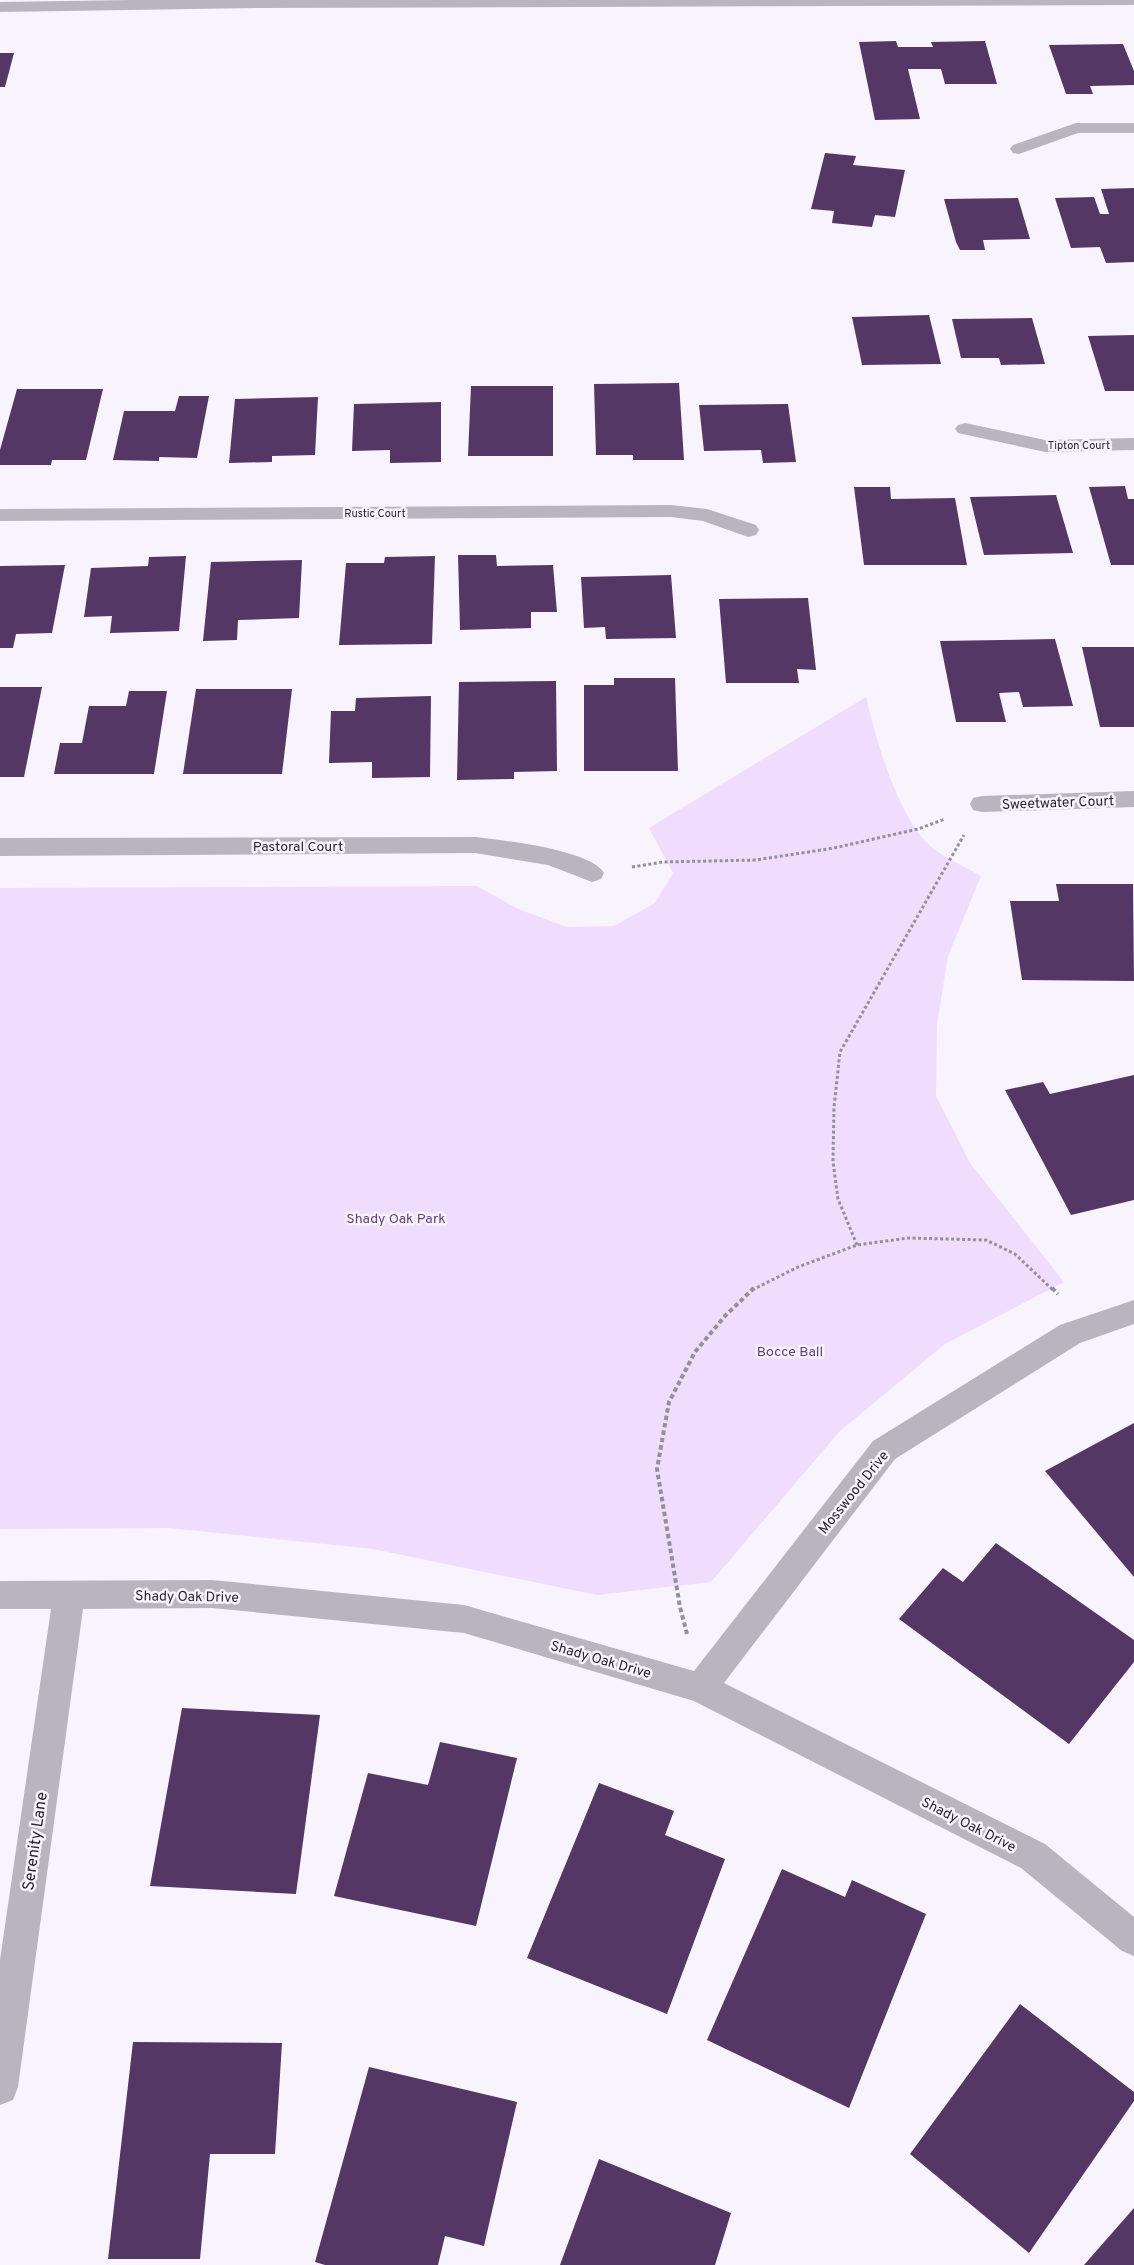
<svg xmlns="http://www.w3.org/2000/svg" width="1134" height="2265" font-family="Overpass,sans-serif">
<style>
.green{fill:#f0ddfd}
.building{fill:#543765}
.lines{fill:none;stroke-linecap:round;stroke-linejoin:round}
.path-far1{stroke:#948f98;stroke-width:3;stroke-dasharray:3 2.5;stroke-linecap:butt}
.path{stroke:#948f98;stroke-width:4;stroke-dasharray:4.5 3;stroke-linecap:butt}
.minor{fill:#b9b4bd;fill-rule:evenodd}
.labels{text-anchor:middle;stroke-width:5;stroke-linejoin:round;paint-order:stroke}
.far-street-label{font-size:11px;fill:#2a252d;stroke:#f8f3fc}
.street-label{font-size:14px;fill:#2a252d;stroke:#f8f3fc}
.park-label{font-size:14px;fill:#663d7e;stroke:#f8f3fc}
.near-street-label{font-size:16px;fill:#2a252d;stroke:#f8f3fc}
</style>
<rect width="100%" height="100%" fill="#f8f3fc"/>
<path class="green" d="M866 697C876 740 899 822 934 849 948 860 966 867 981 876L948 956 937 1024 936 1096 970 1163 1064 1282 945 1344 840 1431 711 1582 597 1595 373 1549 170 1528 0 1529V888L477 886 518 909 567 927 614 926 655 903 673 873 649 828Z"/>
<g class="building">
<path d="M896 41 898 47H933L931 42 985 41 997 84H945L941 69H908L920 119 875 120 859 42Z"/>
<path d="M1123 44 1134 71V85L1090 86 1093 94H1066L1049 45Z"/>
<path d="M0 53H14L5 87H0Z"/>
<path d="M825 153 856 156 853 165 905 170 895 217 875 215 872 227 832 223 834 211 811 209Z"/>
<path d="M1134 188V262L1106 263 1100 247 1071 248 1055 198 1094 197 1100 214H1109L1101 189Z"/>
<path d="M1018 198 1030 239 983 240 985 250H960L956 242 944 199Z"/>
<path d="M929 315 941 364 862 365 852 317Z"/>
<path d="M1032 318 1045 364 1001 365 999 358H961L952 319Z"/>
<path d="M1134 335V391H1105L1088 336Z"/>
<path d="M679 383 684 460H633V455H596L594 384Z"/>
<path d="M471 386H553V456H468Z"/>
<path d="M17 389H103L86 460H52L51 465H0V450Z"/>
<path d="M179 396H209L197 458 159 457V461L113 460 124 411H175Z"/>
<path d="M318 397 315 455 272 456V462L229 463 235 399Z"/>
<path d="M441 402V462L390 463V450L352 451 354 404Z"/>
<path d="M788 404 796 462 763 463 761 450 704 451 699 405Z"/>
<path d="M1125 486 1128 499H1134V565H1111L1089 487Z"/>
<path d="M854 487H890L891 499 955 498 967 565H864Z"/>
<path d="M1056 495 1073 553 984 555 970 497Z"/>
<path d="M458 555H496L497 566 553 565 557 612H531V628L460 630Z"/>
<path d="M186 556 179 631 110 633 112 616 84 617 91 568 148 566 149 557Z"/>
<path d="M435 556 432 644 339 645 346 563H384L385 557Z"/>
<path d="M302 560 299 618 238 620 237 640 203 641 211 562Z"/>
<path d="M65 565 52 633 16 634 13 648H0V566Z"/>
<path d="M671 575 676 638 606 639 605 627 584 628 581 577Z"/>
<path d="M808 598 816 670 797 669 799 683H726L719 599Z"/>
<path d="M1055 639 1073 706 1023 707 1019 692 999 693 1006 722H956L940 641Z"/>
<path d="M1082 647H1134V727H1100Z"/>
<path d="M614 678H675L678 771H584V685H614Z"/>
<path d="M556 681 557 771 514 772V779L457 780 459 682Z"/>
<path d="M0 687H42L24 777H0Z"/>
<path d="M196 689H292L282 774H183Z"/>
<path d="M129 691H167L154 774H54L60 743H82L89 706H126Z"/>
<path d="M431 696 430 777 372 778V762L329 763 331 711H355L356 698Z"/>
<path d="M1056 884H1133L1134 981 1022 980 1010 901H1059Z"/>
<path d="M1134 1075V1200L1071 1215 1005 1090 1043 1082 1050 1094Z"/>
<path d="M1134 1423V1577L1045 1471Z"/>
<path d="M996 1543 1134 1640V1662L1069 1744 899 1619 943 1568 963 1582Z"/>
<path d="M182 1708 320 1715 296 1894 150 1886Z"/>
<path d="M440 1742 517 1758 476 1926 334 1896 368 1773 428 1785Z"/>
<path d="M599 1783 674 1811 665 1835 725 1859 667 2014 527 1958Z"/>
<path d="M782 1869 845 1897 852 1880 926 1914 849 2108 707 2040Z"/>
<path d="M1020 2004 1134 2092V2101L1029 2253 910 2154Z"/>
<path d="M133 2042 282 2043 275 2154H210L200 2259H108Z"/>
<path d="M369 2067 517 2102 484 2246 445 2236 438 2265H325L315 2262Z"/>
<path d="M599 2159 731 2213 715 2265H560Z"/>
<path d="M1134 2208V2265H1084Z"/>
</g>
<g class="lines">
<g class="path-far1">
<path d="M632 867 663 862 756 860 834 848 918 829 945 819"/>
<path d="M857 1245 838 1199 833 1162 834 1107 840 1052 964 835"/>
<path d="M752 1290 798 1267 857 1245 908 1238 986 1240 1015 1254 1053 1290"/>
</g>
<g class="path">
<path d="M1052 1288 1058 1294"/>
<path d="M687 1634 680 1607 657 1469 669 1402 695 1352 725 1316 754 1288"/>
</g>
<g class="minor">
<path d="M132 0H1134V5L258 8 0 12V2Z"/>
<path d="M1076 123H1134V133H1078L1019 154 1013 153 1010 149 1013 145Z"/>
<path d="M965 423 1045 440 1134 438V450L1045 452 958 433 955 429 958 425Z"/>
<path d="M671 505 707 509 756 525 759 530 756 535 748 537 703 521 671 517 0 521V509Z"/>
<path d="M1134 791V807L982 812 973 810 970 804 973 798 982 796Z"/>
<path d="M475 837C502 840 591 850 604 873L601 879 592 882 548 865 475 853 0 856V838Z"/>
<path d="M1134 1300V1324L1080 1343 895 1459 724 1683 1045 1844 1134 1917V1956L1122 1951 1021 1868 694 1701 464 1633 212 1608 83 1609 18 2087 13 2100 0 2105V1960L51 1609H0V1581L212 1580 464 1605 694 1671 873 1441 1060 1325Z"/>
</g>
</g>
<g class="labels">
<g class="far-street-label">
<text x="1079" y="449">Tipton Court</text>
<text x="375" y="517">Rustic Court</text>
</g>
<g class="street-label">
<text transform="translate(1058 802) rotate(-2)" y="5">Sweetwater Court</text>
<text x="298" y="851">Pastoral Court</text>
<text transform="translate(853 1492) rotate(-51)" y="5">Mosswood Drive</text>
<text transform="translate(187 1596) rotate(1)" y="5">Shady Oak Drive</text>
<text transform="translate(601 1659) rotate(16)" y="5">Shady Oak Drive</text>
<text transform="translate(969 1824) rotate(27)" y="5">Shady Oak Drive</text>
</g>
<g class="park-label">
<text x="396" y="1223">Shady Oak Park</text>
<text x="790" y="1356">Bocce Ball</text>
</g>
<g class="near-street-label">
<text transform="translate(34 1841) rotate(-82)" y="6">Serenity Lane</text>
</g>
</g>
</svg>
